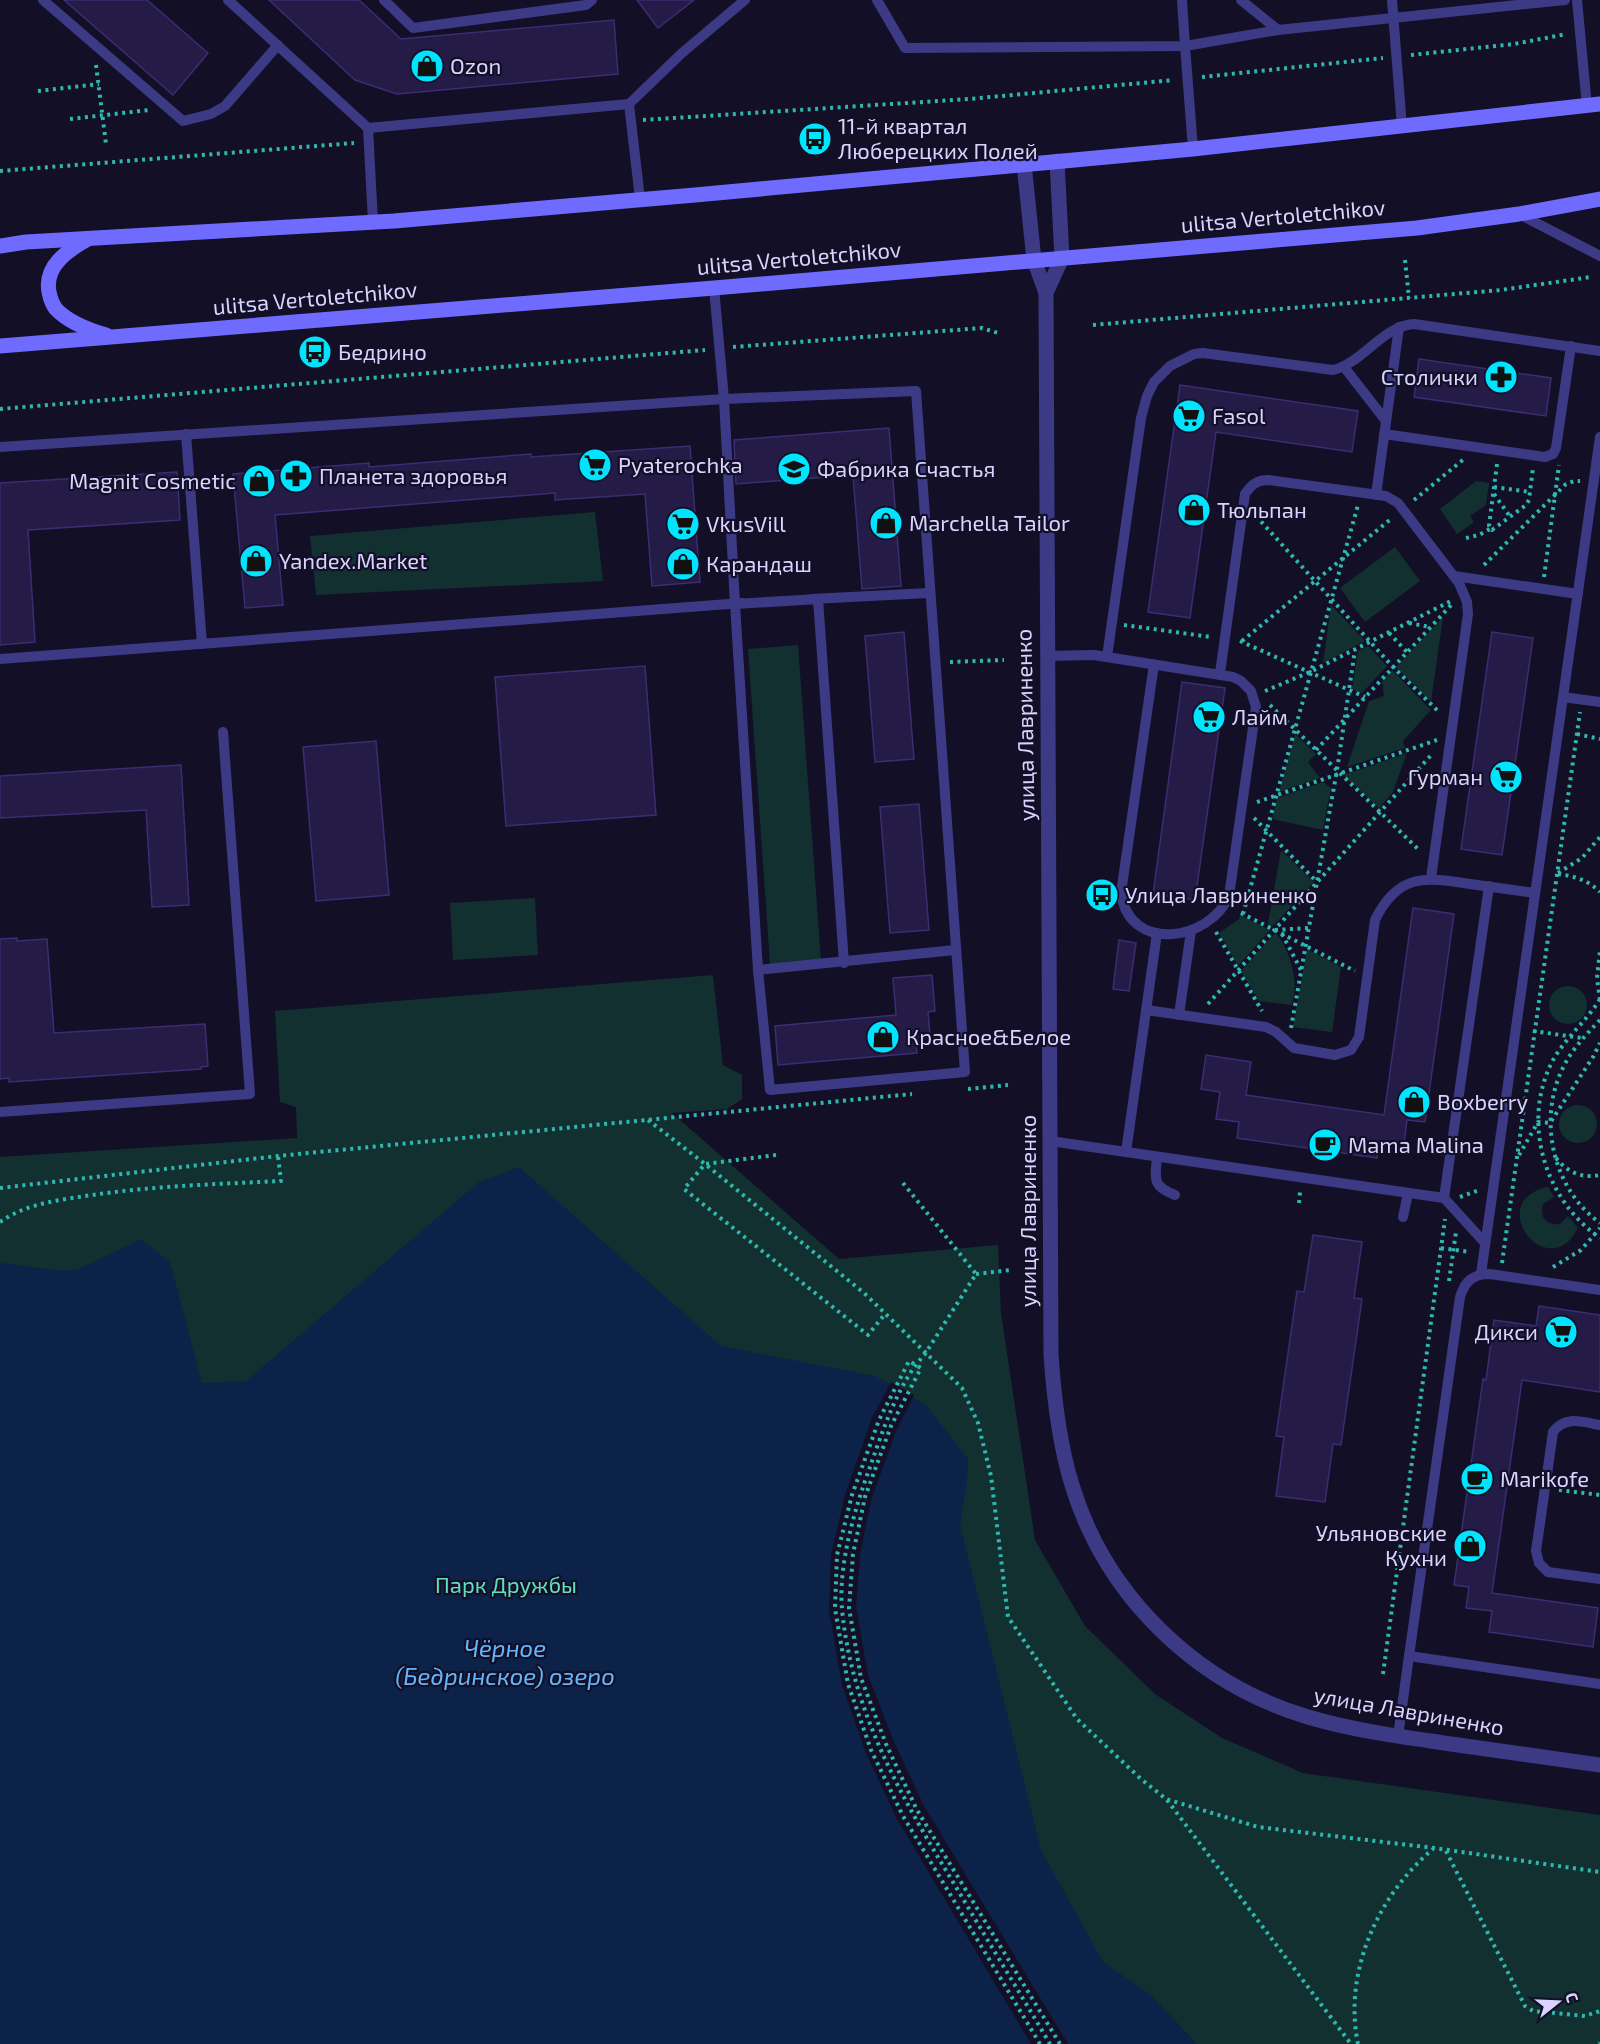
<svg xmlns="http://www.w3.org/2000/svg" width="1600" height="2044" font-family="'Exo 2',sans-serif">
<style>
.green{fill:#12302f}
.water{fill:#0c2248}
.pier{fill:#130f26}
.building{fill:#241b47;stroke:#3b2d73;stroke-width:1.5}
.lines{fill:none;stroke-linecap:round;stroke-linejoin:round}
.path{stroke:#2fb8b0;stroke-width:4;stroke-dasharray:3 4.5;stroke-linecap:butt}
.service{stroke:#3d3a85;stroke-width:10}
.minor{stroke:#3d3a85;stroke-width:15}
.secondary{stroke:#6f6bff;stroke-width:15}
.labels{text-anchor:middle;stroke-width:4.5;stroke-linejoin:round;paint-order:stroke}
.poi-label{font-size:22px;fill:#d9d4ff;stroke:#130f26;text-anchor:start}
.street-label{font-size:22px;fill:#d9d4ff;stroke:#130f26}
.park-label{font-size:22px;fill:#5fe0c0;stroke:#130f26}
.water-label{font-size:24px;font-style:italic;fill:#62b6ff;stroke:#130f26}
</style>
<rect width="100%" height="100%" fill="#130f26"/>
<g class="green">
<path d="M1476 481 1489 483 1486 505 1470 516 1474 522 1457 534 1440 509Z"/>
<path d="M595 512 603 581 316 595 310 536Z"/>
<path d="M1395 547 1420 581 1365 622 1340 588Z"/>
<path d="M1331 605 1365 641 1323 663Z"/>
<path d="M1443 617 1431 702 1396 667Z"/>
<path d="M798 645 821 960 770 964 748 649Z"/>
<path d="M1368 646 1387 666 1362 693 1352 689 1358 651Z"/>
<path d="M1392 670 1431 710 1403 741 1405 748 1347 767 1369 701 1384 696 1382 681Z"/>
<path d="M1295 734 1316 754 1308 762 1320 778 1279 792Z"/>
<path d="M1407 753 1393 792 1379 808 1343 775Z"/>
<path d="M1323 782 1331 788 1323 830 1272 819 1277 798Z"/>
<path d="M1281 850 1314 882 1273 926 1268 924Z"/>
<path d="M535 898 538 955 453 960 450 903Z"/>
<path d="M1240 915 1270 930 1238 966 1219 933 1239 919Z"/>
<path d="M1275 933C1286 941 1295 972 1295 986 1295 992 1293 999 1292 1005L1259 1001 1241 971Z"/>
<path d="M1307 949 1341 967 1332 1032 1293 1027Z"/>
<path d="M713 975 723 1065 742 1075V1099L727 1109 672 1113 839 1259 998 1245 1001 1313 1035 1540 1085 1626 1155 1694 1222 1738 1303 1773 1600 1815V2044H0V1157L297 1138 296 1107 280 1102 275 1011Z"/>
<circle cx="1568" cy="1005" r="19"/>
<circle cx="1578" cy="1124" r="19"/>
<path d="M1548 1187 1554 1197 1543 1204C1539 1216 1546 1226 1560 1224L1568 1216 1578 1228C1548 1287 1482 1201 1548 1187Z"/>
</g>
<path class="water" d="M519 1167 721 1346 875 1376 926 1405 968 1459 967 1480 960 1525 1041 1850 1103 1962 1151 1995 1197 2044H0V1263L56 1270H77L141 1239 170 1262 202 1383 246 1381 479 1182Z"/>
<path class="pier" d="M891 1382 914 1395 897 1429 871 1500 860 1555 856 1607 868 1675 894 1742 924 1806 1068 2044H1031L897 1819 866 1753 842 1685 829 1610 831 1555 845 1495 872 1418Z"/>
<g class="building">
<path d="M64 0H147L208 53 173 95Z"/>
<path d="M269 0H359L401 39 614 20 618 74 397 94 355 80Z"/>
<path d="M637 0H694L658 28Z"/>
<path d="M1419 359 1551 378 1546 416 1414 397Z"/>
<path d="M1180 385 1358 411 1352 452 1216 432 1190 618 1148 612Z"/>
<path d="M889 428 901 586 862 589 853 475 736 484 734 440Z"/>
<path d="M690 446 700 582 652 586 645 494 555 500V493L275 515 283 605 245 608 233 474 369 463V467L531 454V457Z"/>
<path d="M177 472 180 520 28 530 35 642 0 645V483Z"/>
<path d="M904 632 914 759 875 762 865 636Z"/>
<path d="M1492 632 1533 638 1502 855 1461 849Z"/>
<path d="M645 666 656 815 506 826 495 677Z"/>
<path d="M1182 682 1225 688 1195 900 1153 894Z"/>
<path d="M376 741 389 895 316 901 303 747Z"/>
<path d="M181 765 189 905 152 907 146 810 0 818V776Z"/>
<path d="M919 804 929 930 890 933 880 807Z"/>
<path d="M1413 908 1454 914 1425 1122 1407 1120 1404 1144 1379 1141 1377 1158 1237 1138 1239 1122 1216 1119 1220 1092 1201 1089 1206 1055 1251 1062 1246 1095 1384 1115Z"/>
<path d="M17 938V941L47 939 54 1033 205 1024 208 1066 201 1067V1069L9 1082V1078L0 1079V939Z"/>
<path d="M1119 940 1136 943 1129 991 1113 989Z"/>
<path d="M932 975 935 1011 928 1012 930 1036 915 1037 917 1053 778 1065 775 1026 896 1015 893 978Z"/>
<path d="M1313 1235 1362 1242 1354 1298 1362 1299 1341 1445 1333 1444 1325 1502 1276 1496 1284 1437 1276 1436 1297 1291 1304 1292Z"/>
<path d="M1539 1306 1600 1315V1392L1522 1380 1492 1593 1598 1608 1593 1647 1489 1632 1492 1611 1466 1608 1469 1587 1454 1585 1483 1379 1486 1380 1494 1320 1536 1326Z"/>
</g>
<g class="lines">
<g class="path">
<path d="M1411 55 1514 44 1567 34"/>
<path d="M96 65 106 144"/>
<path d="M1202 77 1383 58"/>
<path d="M38 91 99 84"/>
<path d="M70 119 149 110"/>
<path d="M643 120 969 99 1174 80"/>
<path d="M0 171 354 143"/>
<path d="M1405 260 1409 298"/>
<path d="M1093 325 1501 290 1591 277"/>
<path d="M733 347 982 328 998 333"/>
<path d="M0 409 705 350"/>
<path d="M1497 464 1489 526 1492 530 1526 505 1529 500 1533 468"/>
<path d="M1494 487 1530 492"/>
<path d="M1494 494 1511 518"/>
<path d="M1414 500 1464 459"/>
<path d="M1256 516 1393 667 1439 712"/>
<path d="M1466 538 1479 535 1490 529"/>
<path d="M1484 565 1566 484 1574 481H1580"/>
<path d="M1544 577 1559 465"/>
<path d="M1409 623 1430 627"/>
<path d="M1124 625 1211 637"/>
<path d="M1389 633 1407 652"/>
<path d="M1240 641 1365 697"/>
<path d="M1242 641 1392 518"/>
<path d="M950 662 1004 660"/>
<path d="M1265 691 1310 672 1453 600"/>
<path d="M1270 705 1419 850"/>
<path d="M1577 734 1600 739"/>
<path d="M1316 750 1453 603"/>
<path d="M1257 802 1437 740"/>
<path d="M1254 818 1317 882"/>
<path d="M1558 873 1582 858 1600 837"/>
<path d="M1558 874C1574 876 1588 880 1600 892"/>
<path d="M1241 913 1355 971"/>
<path d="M1243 914 1358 505"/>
<path d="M1275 930 1309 928"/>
<path d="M1216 932 1262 1011"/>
<path d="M1282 934 1301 970"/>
<path d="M1600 999C1586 1022 1564 1039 1552 1062 1521 1123 1545 1200 1600 1238"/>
<path d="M1600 1000 1597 978 1600 950"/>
<path d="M1208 1004 1433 753"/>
<path d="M1600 1020C1585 1036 1570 1051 1561 1072 1538 1123 1554 1190 1600 1223"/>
<path d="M1291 1028 1337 770 1355 650"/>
<path d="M1533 1031 1582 1038"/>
<path d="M968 1089 1008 1085"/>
<path d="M648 1120 705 1164 864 1293 962 1388 978 1423 991 1476 1008 1617 1077 1719 1141 1779 1166 1799 1258 1827 1434 1848 1600 1872"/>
<path d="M776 1155 705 1164 684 1189 868 1335 885 1314"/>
<path d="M1519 1155 1538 1122 1550 1123 1593 1057 1600 1043"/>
<path d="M1556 1158C1567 1172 1582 1179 1600 1175"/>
<path d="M903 1183 976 1274 925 1354C898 1383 883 1430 870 1467 855 1508 838 1565 842 1609 852 1715 905 1803 959 1892 989 1943 1020 1993 1050 2044"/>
<path d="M0 1188 278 1156 912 1094"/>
<path d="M1460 1197 1479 1190"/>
<path d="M1299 1203 1300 1192"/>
<path d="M0 1222C27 1203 60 1200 92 1195 154 1186 218 1184 281 1181L278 1156"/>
<path d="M1441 1248 1470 1252"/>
<path d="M1502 1263 1580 712"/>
<path d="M1553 1267 1581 1250 1600 1228"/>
<path d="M976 1274 1011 1270"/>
<path d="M1449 1281 1456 1232"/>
<path d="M1559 1490 1600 1495"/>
<path d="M1383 1674 1445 1219"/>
<path d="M1167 1800 1351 2044"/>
<path d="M1446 1851 1525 2006 1533 2011 1585 2016 1600 2011"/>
<path d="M1040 2044 903 1816 871 1750 848 1684 835 1609 837 1555 852 1495 879 1420 909 1361 921 1368 891 1426 865 1497 853 1554 849 1608 861 1678 886 1744 917 1810 1060 2044"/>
<path d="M1358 2044C1343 1972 1378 1895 1433 1849"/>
<path d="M1599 2044 1600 2043"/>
</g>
<g class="service">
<path d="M43 0 183 121 211 114 225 106 278 45"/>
<path d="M228 0 368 128 629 104 682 53 745 0"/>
<path d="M384 0 413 28 586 5 592 0"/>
<path d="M877 0 905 48 1185 46 1182 0"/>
<path d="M1241 0 1278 30 1565 0"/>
<path d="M1392 0 1402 127"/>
<path d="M1577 0 1587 107"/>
<path d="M629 104 640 199"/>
<path d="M368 128 373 222"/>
<path d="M1193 149 1185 46 1278 30"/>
<path d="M1519 214 1600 256"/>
<path d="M1344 367 1386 421"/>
<path d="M186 434 202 644"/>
<path d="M1384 434 1545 457 1553 454 1556 448 1571 346"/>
<path d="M0 447 724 399 714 288"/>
<path d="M1376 495 1399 327"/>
<path d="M1454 576 1578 594"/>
<path d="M811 599 929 593"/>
<path d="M735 604 758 970"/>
<path d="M1046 656 1094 655 1233 677 1241 681 1251 691 1256 707 1229 896C1209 942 1129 953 1121 893L1154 664"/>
<path d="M1107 657 1141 418 1147 396 1154 382 1170 366 1194 354 1203 353 1333 370C1363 363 1382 326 1414 324L1600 351"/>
<path d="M0 659 742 603"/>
<path d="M1220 673 1245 494C1251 485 1257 480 1268 480L1386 496 1398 503 1459 583 1467 602 1468 614 1431 878"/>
<path d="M1563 697 1600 702"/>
<path d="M844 963 818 599 735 604 724 399 916 391 965 1072 770 1090 758 970 955 950"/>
<path d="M1146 1010 1266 1027 1276 1032 1294 1048 1335 1055 1351 1050 1359 1037 1375 920C1398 873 1425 877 1470 884 1492 887 1513 890 1535 893"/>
<path d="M1179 1015 1191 931"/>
<path d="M0 1112 250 1094 223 732"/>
<path d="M1050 1141 1444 1198 1485 1243"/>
<path d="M1126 1152 1157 933"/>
<path d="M1157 1157C1155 1179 1152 1186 1175 1195"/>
<path d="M1444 1198 1489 886"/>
<path d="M1403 1217 1408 1193"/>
<path d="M1481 1274 1600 437"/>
<path d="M1600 1425C1583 1422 1565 1415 1553 1432L1536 1551 1539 1563 1548 1572 1600 1579"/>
<path d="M1409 1656 1460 1297C1465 1281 1473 1274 1490 1274L1600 1290"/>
<path d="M1398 1736 1409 1656 1600 1684"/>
</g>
<g class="minor">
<path d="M1024 164 1034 260 1046 293 1051 1355C1054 1399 1059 1443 1072 1485 1106 1597 1197 1684 1308 1717 1355 1731 1404 1737 1451 1744 1501 1751 1550 1758 1600 1765"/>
<path d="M1046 293 1062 258 1057 161"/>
</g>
<g class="secondary">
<path d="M88 239C68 250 44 266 49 292 50 297 52 304 56 309 68 322 89 330 106 335"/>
<path d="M0 246 26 242 394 221 695 195 1193 149 1600 104"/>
<path d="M0 346 714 288 1417 228 1519 214 1600 199"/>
</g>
</g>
<defs>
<g id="shop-disc" transform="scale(1.725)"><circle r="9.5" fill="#00e5ff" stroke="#130f26"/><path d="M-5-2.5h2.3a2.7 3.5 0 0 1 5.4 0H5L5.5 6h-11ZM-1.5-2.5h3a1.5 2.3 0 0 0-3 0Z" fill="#111"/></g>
<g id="bus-disc" transform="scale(1.725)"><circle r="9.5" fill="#00e5ff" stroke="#130f26"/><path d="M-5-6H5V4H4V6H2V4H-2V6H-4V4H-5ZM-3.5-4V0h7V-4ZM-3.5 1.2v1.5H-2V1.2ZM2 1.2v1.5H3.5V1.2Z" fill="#111"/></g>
<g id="pharmacy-disc" transform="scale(1.725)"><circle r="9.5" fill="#00e5ff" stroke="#130f26"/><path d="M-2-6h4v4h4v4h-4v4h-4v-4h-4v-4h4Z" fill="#111"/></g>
<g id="supermarket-disc" transform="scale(1.725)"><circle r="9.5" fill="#00e5ff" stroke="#130f26"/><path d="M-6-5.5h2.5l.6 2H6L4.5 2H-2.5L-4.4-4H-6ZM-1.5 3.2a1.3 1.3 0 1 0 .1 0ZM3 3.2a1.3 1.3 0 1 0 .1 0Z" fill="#111"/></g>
<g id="school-disc" transform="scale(1.725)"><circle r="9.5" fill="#00e5ff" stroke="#130f26"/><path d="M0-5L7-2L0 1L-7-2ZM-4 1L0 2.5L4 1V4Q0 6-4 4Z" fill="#111"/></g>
<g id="cafe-disc" transform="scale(1.725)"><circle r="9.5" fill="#00e5ff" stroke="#130f26"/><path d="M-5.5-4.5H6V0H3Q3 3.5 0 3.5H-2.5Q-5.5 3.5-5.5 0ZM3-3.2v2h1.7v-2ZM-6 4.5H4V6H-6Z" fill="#111"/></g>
</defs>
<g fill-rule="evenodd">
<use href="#shop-disc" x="427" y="66"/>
<use href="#bus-disc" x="815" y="139"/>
<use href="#bus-disc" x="315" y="352"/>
<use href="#pharmacy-disc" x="1501" y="377"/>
<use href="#supermarket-disc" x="1189" y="416"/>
<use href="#supermarket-disc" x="595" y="465"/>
<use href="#school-disc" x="794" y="469"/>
<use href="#pharmacy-disc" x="296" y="476"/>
<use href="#shop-disc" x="259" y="481"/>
<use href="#shop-disc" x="1194" y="510"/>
<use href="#shop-disc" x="886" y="523"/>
<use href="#supermarket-disc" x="683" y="524"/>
<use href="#shop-disc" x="256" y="561"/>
<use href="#shop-disc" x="683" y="564"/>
<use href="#supermarket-disc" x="1209" y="717"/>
<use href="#supermarket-disc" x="1506" y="777"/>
<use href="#bus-disc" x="1102" y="895"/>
<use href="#shop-disc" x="883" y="1037"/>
<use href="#shop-disc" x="1414" y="1102"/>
<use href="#cafe-disc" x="1325" y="1145"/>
<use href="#supermarket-disc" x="1561" y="1332"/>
<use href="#cafe-disc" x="1477" y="1479"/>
<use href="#shop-disc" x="1470" y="1546"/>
</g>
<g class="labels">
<g class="poi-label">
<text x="450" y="74">Ozon</text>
<text x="838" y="134">11-й квартал<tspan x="838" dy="25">Люберецких Полей</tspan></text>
<text x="338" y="360">Бедрино</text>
<text x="1478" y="385" text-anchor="end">Столички</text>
<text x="1212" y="424">Fasol</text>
<text x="618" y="473">Pyaterochka</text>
<text x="817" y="477">Фабрика Счастья</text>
<text x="319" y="484">Планета здоровья</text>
<text x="236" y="489" text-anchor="end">Magnit Cosmetic</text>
<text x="1217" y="518">Тюльпан</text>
<text x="909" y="531">Marchella Tailor</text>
<text x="706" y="532">VkusVill</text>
<text x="279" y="569">Yandex.Market</text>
<text x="706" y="572">Карандаш</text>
<text x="1232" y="725">Лайм</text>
<text x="1483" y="785" text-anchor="end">Гурман</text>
<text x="1125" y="903">Улица Лавриненко</text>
<text x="906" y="1045">Красное&amp;Белое</text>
<text x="1437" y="1110">Boxberry</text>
<text x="1348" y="1153">Mama Malina</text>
<text x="1538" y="1340" text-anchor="end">Дикси</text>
<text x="1500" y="1487">Marikofe</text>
<text x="1447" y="1541" text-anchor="end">Ульяновские<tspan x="1447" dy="25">Кухни</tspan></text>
</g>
<g class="street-label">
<text transform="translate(1283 216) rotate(-5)" y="8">ulitsa Vertoletchikov</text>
<text transform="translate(799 258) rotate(-5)" y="8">ulitsa Vertoletchikov</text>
<text transform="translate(315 298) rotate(-5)" y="8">ulitsa Vertoletchikov</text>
<text transform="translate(1025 725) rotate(-91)" y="8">улица Лавриненко</text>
<text transform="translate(1028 1211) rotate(-90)" y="8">улица Лавриненко</text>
<text transform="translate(1409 1711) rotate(10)" y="8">улица Лавриненко</text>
</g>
<g class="park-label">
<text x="506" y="1593">Парк Дружбы</text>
</g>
<g class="water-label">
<text x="505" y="1657">Чёрное<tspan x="505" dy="28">(Бедринское) озеро</tspan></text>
</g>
</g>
<g transform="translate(1558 2002) rotate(72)" stroke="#130f26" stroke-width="4.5" paint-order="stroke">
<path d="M0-4.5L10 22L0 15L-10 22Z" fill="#d9d4ff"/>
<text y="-9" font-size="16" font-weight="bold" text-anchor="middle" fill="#d9d4ff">С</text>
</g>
</svg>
